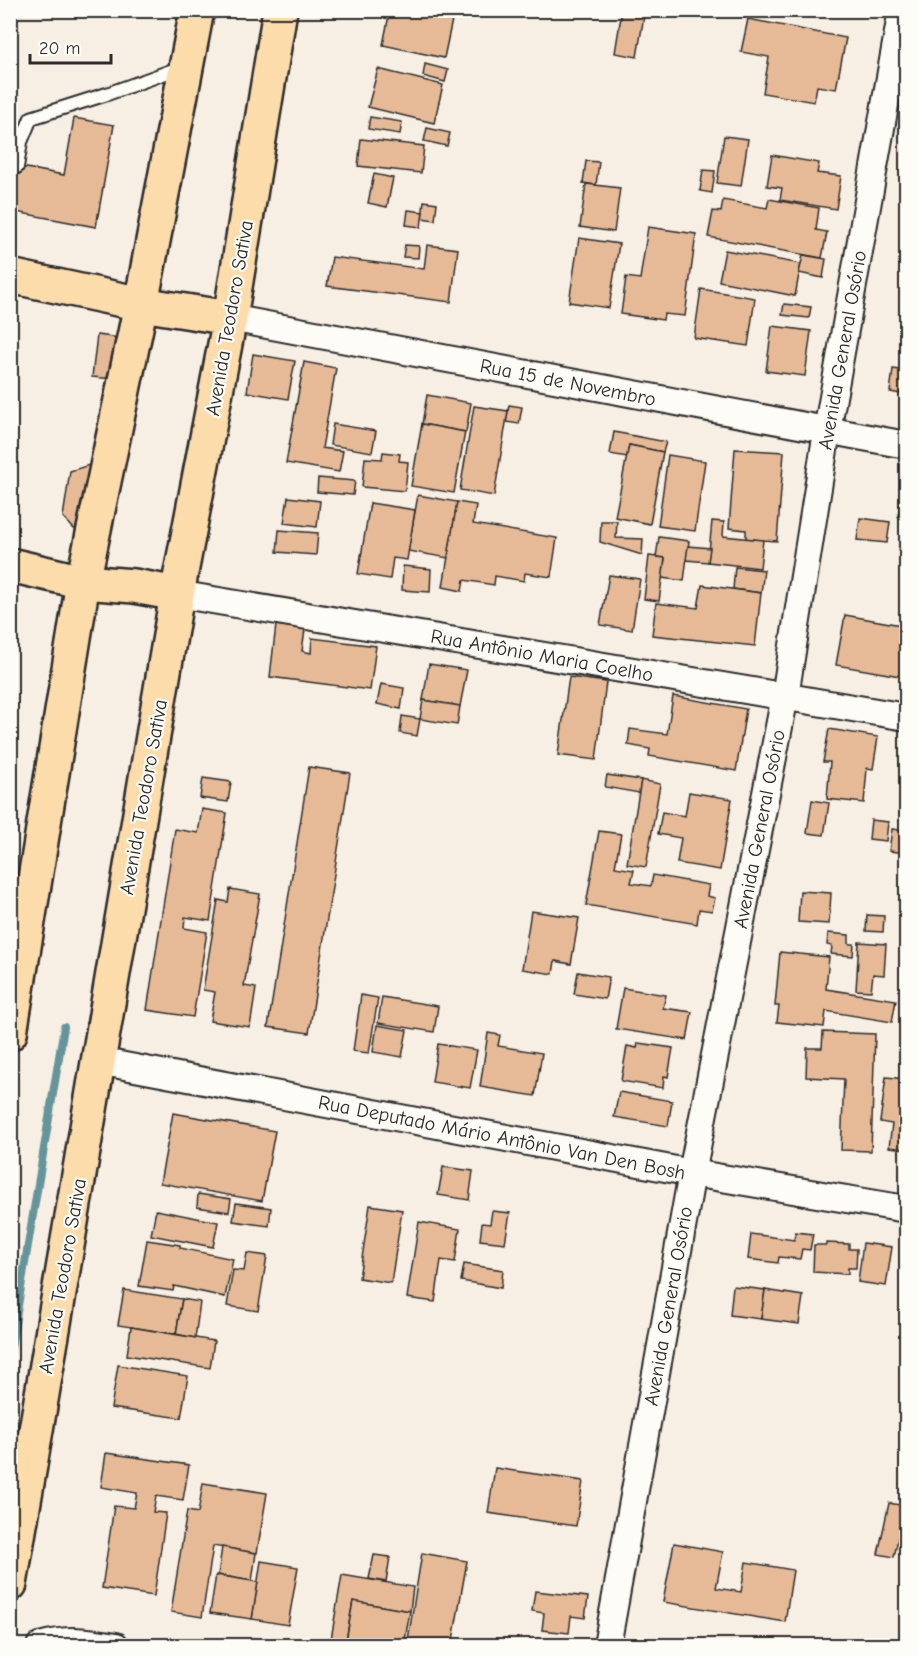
<svg xmlns="http://www.w3.org/2000/svg" width="917" height="1656" font-family="'Comic Neue',sans-serif">
<style>
.lines{fill:none;stroke-linecap:round;stroke-linejoin:round}
.stream{stroke:#65959b;stroke-width:8}
.building{fill:#e6ba96;stroke:#2b2b2b;stroke-width:1.5}
.lane-casing{stroke:#2b2b2b;stroke-width:16}
.street-casing{stroke:#2b2b2b;stroke-width:30}
.primary-casing{stroke:#2b2b2b;stroke-width:38}
.lane{stroke:#fdfcf7;stroke-width:12}
.street{stroke:#fdfcf7;stroke-width:26}
.primary{stroke:#fddcac;stroke-width:33}
.labels{text-anchor:middle;stroke-width:4.5;stroke-linejoin:round;paint-order:stroke}
.street-label{font-size:20px;fill:#2b2b2b;stroke:#fdfcf7}
</style>
<rect width="100%" height="100%" fill="#f8efe4"/>
<filter id="ink" filterUnits="userSpaceOnUse"><feTurbulence type="fractalNoise" baseFrequency=".0167" numOctaves="2"/><feDisplacementMap in="SourceGraphic" scale="12" xChannelSelector="R" yChannelSelector="G"/><feConvolveMatrix kernelMatrix="1 2 1 2 8 2 1 2 1" color-interpolation-filters="sRGB"/></filter>
<g filter="url(#ink)">
<g class="lines">
<path class="stream" d="M10 1354 64 1027"/>
</g>
<g class="building">
<path d="M390 10H420V13L452 20 444 58 383 45Z"/>
<path d="M622 10H645L637 57 615 53Z"/>
<path d="M748 19 846 38 836 89 817 86 814 102 763 93 769 57 741 52Z"/>
<path d="M425 64 448 70 445 82 423 76Z"/>
<path d="M378 69 443 85 434 123 368 107Z"/>
<path d="M370 117 402 122 400 134 368 129Z"/>
<path d="M74 118 114 125 96 227 10 211V165L64 175Z"/>
<path d="M427 128 450 133 447 146 424 141Z"/>
<path d="M724 136 748 139 741 186 717 183Z"/>
<path d="M361 139 424 146 421 173 358 166Z"/>
<path d="M772 155 819 163 817 173 841 176 836 209 780 200 782 188 767 186Z"/>
<path d="M586 161 599 162 596 185 583 183Z"/>
<path d="M703 170 715 171 712 193 700 191Z"/>
<path d="M374 174 393 178 387 207 368 203Z"/>
<path d="M586 184 620 188 614 232 580 227Z"/>
<path d="M769 199 819 208 816 230 827 232 822 258 708 237 713 211 721 212 723 200 767 208Z"/>
<path d="M424 201 437 203 435 220 422 218Z"/>
<path d="M408 210 423 212 421 227 406 225Z"/>
<path d="M648 227 696 234 685 316 664 314 663 320 621 314 626 277 640 279Z"/>
<path d="M579 238 619 244 609 308 569 302Z"/>
<path d="M405 245 419 246 418 258 403 257Z"/>
<path d="M427 245 458 249 451 302 327 286 332 257 424 269Z"/>
<path d="M725 250 801 264 795 296 719 281Z"/>
<path d="M803 255 826 259 823 278 799 273Z"/>
<path d="M701 289 755 298 748 346 694 338Z"/>
<path d="M784 304 811 307 809 318 782 315Z"/>
<path d="M772 326 811 331 805 376 766 371Z"/>
<path d="M97 335 120 338 114 379 92 377Z"/>
<path d="M253 354 295 361 288 399 247 392Z"/>
<path d="M304 362 336 368 322 448 343 451 339 472 286 463Z"/>
<path d="M893 369 906 371V395L890 392Z"/>
<path d="M427 395 471 403 466 432 422 424Z"/>
<path d="M509 405 522 407 519 424 506 422Z"/>
<path d="M474 406 508 411 494 496 460 490Z"/>
<path d="M333 424 376 431 372 452 330 445Z"/>
<path d="M422 424 465 432 454 493 411 486Z"/>
<path d="M614 432 666 442 663 452 629 445 627 457 610 454Z"/>
<path d="M629 445 663 452 650 524 615 517Z"/>
<path d="M735 449 784 452 777 541 746 539V530L729 528Z"/>
<path d="M383 452 400 454 399 461 408 462 405 491 362 487 365 458 382 459Z"/>
<path d="M668 455 705 461 695 531 658 526Z"/>
<path d="M89 465 99 476 97 490 84 493 83 498 94 508 89 525 74 529 63 517 70 471Z"/>
<path d="M318 478 355 481 353 495 317 492Z"/>
<path d="M905 481H906V517L898 516Z"/>
<path d="M418 495 457 502 448 558 408 551Z"/>
<path d="M288 497 320 501 317 527 284 523Z"/>
<path d="M457 502 476 505 473 524 557 538 551 577 525 573 524 581 495 576 494 585 464 580 462 591 443 587Z"/>
<path d="M370 503 415 510 407 560 393 558 390 579 358 574Z"/>
<path d="M860 518 890 522 887 543 857 540Z"/>
<path d="M601 521H617L616 538 643 539 642 555 600 542Z"/>
<path d="M712 521 724 522 723 536 763 540 760 568 708 562Z"/>
<path d="M279 530 318 533 316 555 277 552Z"/>
<path d="M659 537 689 541 684 581 662 578 665 558 656 557Z"/>
<path d="M688 546 710 548 708 562 686 560Z"/>
<path d="M649 556 665 558 659 601 644 599Z"/>
<path d="M403 566 431 569 430 592 402 590Z"/>
<path d="M735 567 764 570 761 593 733 589Z"/>
<path d="M609 575 640 579 632 630 600 625Z"/>
<path d="M702 585 761 593 755 646 652 635 656 603 698 608Z"/>
<path d="M845 615 906 626V677L836 665Z"/>
<path d="M276 625 305 629 302 651 311 653 312 638 376 646 370 690 270 677Z"/>
<path d="M429 664 467 670 460 706 423 700Z"/>
<path d="M569 677 606 682 596 760 558 755Z"/>
<path d="M381 684 404 688 401 709 377 704Z"/>
<path d="M673 696 746 709 736 771 649 756 650 749 628 745 630 729 667 734Z"/>
<path d="M423 700 460 706 457 725 420 719Z"/>
<path d="M402 716 420 719 417 736 400 733Z"/>
<path d="M829 729 878 737 873 769 867 768 864 803 827 799 830 762H823Z"/>
<path d="M309 767 350 773 309 1033 268 1027Z"/>
<path d="M607 775 641 780 639 793 605 787Z"/>
<path d="M203 778 231 782 228 802 200 798Z"/>
<path d="M641 780 660 784 646 867 627 864Z"/>
<path d="M689 792 732 799 720 870 677 863 681 838 658 834 662 812 685 816Z"/>
<path d="M812 800 829 803 824 835 807 833Z"/>
<path d="M202 809 227 813 210 921 185 917 184 928 207 932 193 1017 147 1010 175 829 198 833Z"/>
<path d="M871 820 888 822 886 841 869 839Z"/>
<path d="M892 829 906 831V853L889 851Z"/>
<path d="M599 831 621 834 615 867 634 870 631 883 651 886 653 875 709 885 707 896 715 898 712 911 699 909 697 924 586 905Z"/>
<path d="M230 889 260 894 244 986 256 988 250 1027 210 1021 215 992 203 990 218 900 228 902Z"/>
<path d="M800 891 831 893 829 924 798 922Z"/>
<path d="M531 911 579 918 571 964 555 961 553 974 522 969Z"/>
<path d="M867 915 884 916 883 932 866 931Z"/>
<path d="M828 933 849 935V944H854L853 956 831 954 832 946 827 945Z"/>
<path d="M859 942 886 944 884 975 873 974 871 991 856 990Z"/>
<path d="M780 952 829 957 826 989 896 1000 892 1022 826 1011 824 1027 777 1022 779 1006H775Z"/>
<path d="M578 972 609 977 605 999 574 994Z"/>
<path d="M623 988 666 995 663 1008 692 1012 687 1040 616 1029Z"/>
<path d="M361 995 378 998 369 1053 353 1051Z"/>
<path d="M382 997 438 1006 434 1032 378 1023Z"/>
<path d="M377 1025 407 1030 402 1057 373 1052Z"/>
<path d="M823 1032 875 1034 871 1151 841 1150 844 1079 806 1077 807 1048H822Z"/>
<path d="M488 1033 500 1035 498 1046 542 1053 535 1096 480 1087Z"/>
<path d="M638 1043 673 1048 668 1077 664 1076 663 1088 621 1081 627 1046 637 1048Z"/>
<path d="M438 1044 477 1050 470 1088 432 1082Z"/>
<path d="M886 1077 906 1079V1149L889 1147 892 1124 880 1122Z"/>
<path d="M619 1092 672 1101 668 1126 614 1117Z"/>
<path d="M173 1113 275 1131 262 1201 160 1183Z"/>
<path d="M443 1167 473 1171 469 1200 438 1195Z"/>
<path d="M198 1194 231 1199 229 1212 197 1207Z"/>
<path d="M236 1203 271 1208 269 1226 233 1221Z"/>
<path d="M370 1205 402 1210 391 1283 359 1278Z"/>
<path d="M156 1210 218 1222 213 1247 151 1235Z"/>
<path d="M492 1211 510 1213 505 1243 480 1240 482 1223 490 1224Z"/>
<path d="M419 1222 460 1229 455 1262 441 1260 435 1302 407 1298Z"/>
<path d="M795 1232 813 1234 810 1250 802 1249 800 1259 779 1257 778 1263 748 1259 751 1234 794 1240Z"/>
<path d="M147 1240 180 1245V1248L233 1259 225 1297 174 1286 173 1291 139 1286Z"/>
<path d="M826 1243 849 1244V1249H857L856 1268H848V1274L813 1272 814 1245H826Z"/>
<path d="M863 1243 892 1247 886 1286 858 1282Z"/>
<path d="M247 1253 267 1256 258 1311 227 1306 233 1270 244 1271Z"/>
<path d="M464 1264 503 1270 501 1288 461 1281Z"/>
<path d="M733 1286 765 1290 761 1319 730 1315Z"/>
<path d="M124 1290 182 1299 176 1334 118 1325Z"/>
<path d="M765 1290 803 1296 799 1324 761 1319Z"/>
<path d="M182 1299 200 1302 195 1338 176 1334Z"/>
<path d="M131 1327 214 1341 210 1368 127 1355Z"/>
<path d="M118 1365 188 1376 181 1418 111 1408Z"/>
<path d="M106 1453 189 1465 183 1500 156 1496 153 1512 166 1513 154 1596 102 1588 114 1506 134 1508 137 1493 101 1487Z"/>
<path d="M495 1468 583 1481 576 1526 488 1513Z"/>
<path d="M203 1483 267 1493 257 1553 213 1546 202 1617 171 1612 187 1511 198 1513Z"/>
<path d="M906 1498V1548H901Z"/>
<path d="M889 1503 905 1506 894 1557 878 1554Z"/>
<path d="M674 1543 723 1552 716 1588 741 1592 746 1562 793 1570 785 1622 663 1602Z"/>
<path d="M222 1547 256 1553 252 1581 218 1575Z"/>
<path d="M422 1553 467 1561 452 1646H407Z"/>
<path d="M374 1555 390 1557 386 1582 369 1579Z"/>
<path d="M261 1561 298 1567 288 1625 252 1619Z"/>
<path d="M216 1575 258 1582 252 1619 210 1613Z"/>
<path d="M342 1575 413 1587 410 1611 353 1601 346 1641 331 1639Z"/>
<path d="M535 1591 588 1597 585 1618 571 1616 569 1633 542 1630 544 1613 532 1611Z"/>
<path d="M353 1601 410 1611 404 1646H372L346 1641Z"/>
<path d="M655 1640 698 1646H654Z"/>
</g>
<g class="lines">
<g class="lane-casing">
<g id="lane">
<path d="M17 167 21 142 31 118 107 94 182 67"/>
<path d="M10 215 11 211"/>
</g>
</g>
<g class="street-casing">
<g id="street">
<path d="M230 318 906 445"/>
<path d="M177 594 906 717"/>
<path d="M98 1061 692 1173 906 1209"/>
<path d="M40 1646C68 1638 88 1641 116 1646"/>
<path d="M607 1646 692 1173 785 696 827 431 902 10"/>
</g>
</g>
<g class="primary-casing">
<g id="primary">
<path d="M10 276 141 304 230 318"/>
<path d="M10 565 83 582 134 586 177 594"/>
<path d="M10 1033 83 582 141 304 197 10"/>
<path d="M10 1584 177 594 230 318 280 10"/>
</g>
</g>
<use href="#lane" class="lane"/>
<use href="#street" class="street"/>
<use href="#primary" class="primary"/>
</g>
</g>
<g class="labels">
<g class="street-label">
<text transform="translate(229 318) rotate(-80)" y="7">Avenida Teodoro Sativa</text>
<text transform="translate(842 350) rotate(-80)" y="7">Avenida General Osório</text>
<text transform="translate(568 382) rotate(11)" y="7">Rua 15 de Novembro</text>
<text transform="translate(542 655) rotate(10)" y="7">Rua Antônio Maria Coelho</text>
<text transform="translate(143 797) rotate(-80)" y="7">Avenida Teodoro Sativa</text>
<text transform="translate(759 829) rotate(-79)" y="7">Avenida General Osório</text>
<text transform="translate(502 1137) rotate(11)" y="7">Rua Deputado Mário Antônio Van Den Bosh</text>
<text transform="translate(62 1276) rotate(-80)" y="7">Avenida Teodoro Sativa</text>
<text transform="translate(668 1306) rotate(-80)" y="7">Avenida General Osório</text>
</g>
</g>
<rect width="917" height="1656" fill="none" stroke="#fdfcf7" stroke-width="36"/>
<rect x="18" y="18" width="881" height="1620" fill="none" stroke="#2b2b2b" stroke-width="2" filter="url(#ink)"/>
<path d="M30 54v9h81v-9" fill="none" stroke="#2b2b2b" stroke-width="3"/>
<text x="39" y="54" font-size="18" fill="#2b2b2b" stroke="#fdfcf7" stroke-width="4.5" paint-order="stroke">20 m</text>
</svg>
